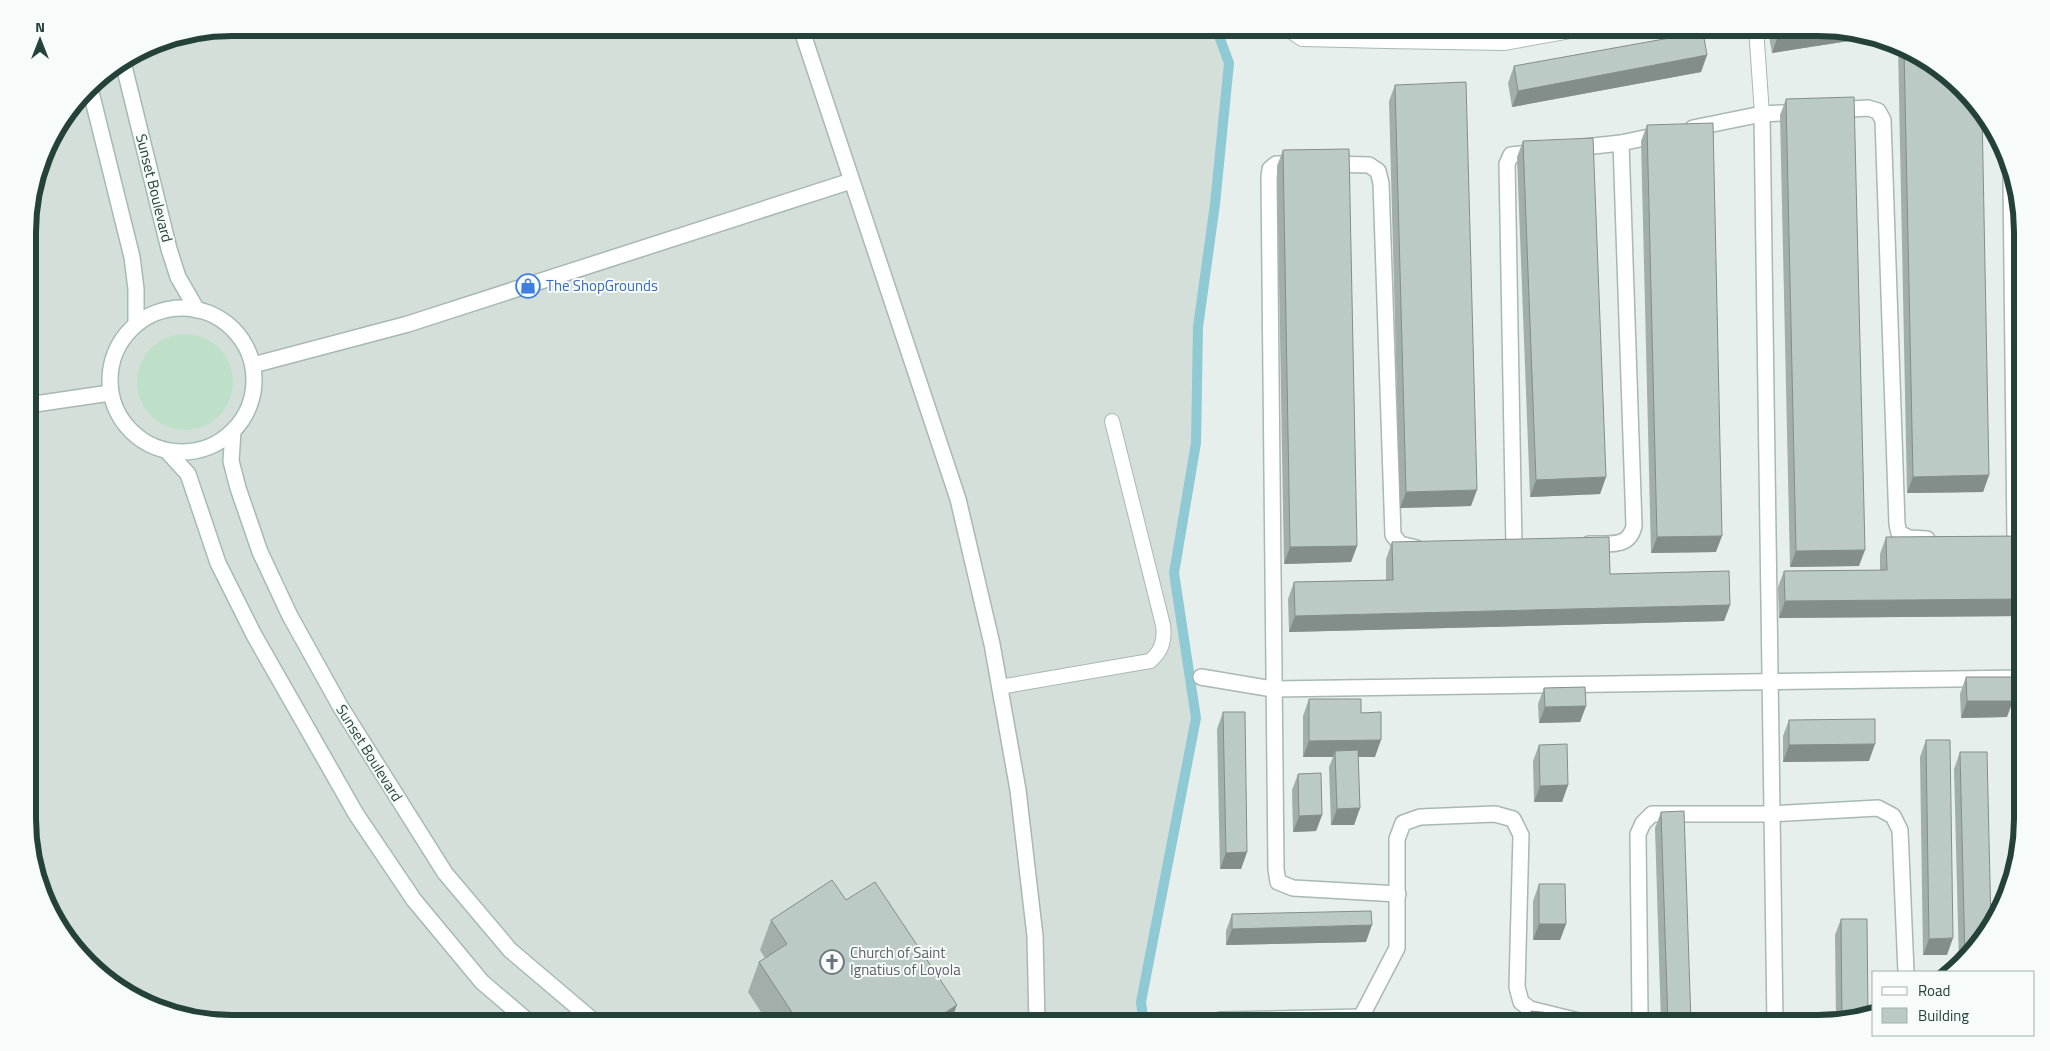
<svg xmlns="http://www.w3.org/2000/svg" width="2050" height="1051" font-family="'Titillium Web',sans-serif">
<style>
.built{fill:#d4dfda}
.green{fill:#bfe0c8}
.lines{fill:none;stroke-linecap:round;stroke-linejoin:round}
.stream{stroke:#8ec9d4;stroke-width:10}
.service-casing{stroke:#a8b8b2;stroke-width:16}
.minor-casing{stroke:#a8b8b2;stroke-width:18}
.tertiary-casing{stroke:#a8b8b2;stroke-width:18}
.secondary-casing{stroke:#a4bbb3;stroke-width:18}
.service{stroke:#fff;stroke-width:14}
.minor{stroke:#fff;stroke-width:15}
.tertiary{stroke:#fff;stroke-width:15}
.secondary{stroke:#fff;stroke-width:15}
.wall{fill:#a1aea9}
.shaded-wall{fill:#838d89}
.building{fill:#bbcac4;stroke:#838d89}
.labels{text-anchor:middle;stroke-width:4;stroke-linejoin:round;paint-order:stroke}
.street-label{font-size:15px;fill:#24423a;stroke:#f7fbf9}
.shop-label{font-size:15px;fill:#366cbe;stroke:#f7fbf9;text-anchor:start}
.worship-label{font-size:15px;fill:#5b616d;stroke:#f7fbf9;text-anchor:start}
.rim{fill:none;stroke:#24423a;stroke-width:6}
</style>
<rect width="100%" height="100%" fill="#e6efeb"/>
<path class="built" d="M232 28H1216L1229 63 1198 327 1196 443 1174 573 1196 718 1138 1004 1141 1023H232L141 1002 70 943 43 897 29 846 28 218 49 141 97 78 154 43Z"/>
<circle class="green" cx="185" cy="382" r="48"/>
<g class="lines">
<path class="stream" d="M1144 1023 1141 1002 1196 718 1174 573 1196 443 1198 327 1215 204 1229 63 1216 28"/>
<g class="service-casing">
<g id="service">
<path d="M1286 28 1302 39 1386 41"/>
<path d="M1385 28 1386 41 1504 43 1587 28"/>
<path d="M1504 28V43"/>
<path d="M1756 28 1762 114"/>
<path d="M1000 687 1150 661C1162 651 1165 640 1163 625L1112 421"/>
</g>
</g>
<g class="minor-casing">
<g id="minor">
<path d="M801 28 958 499 992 644 1018 790 1035 936 1037 1023"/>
<path d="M1836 110 1868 108 1878 111 1883 120 1897 524 1899 533 1909 538 1927 539"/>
<path d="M1762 114 1775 1023"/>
<path d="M1693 128 1762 114 1801 112"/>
<path d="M1575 148 1621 143 1663 134"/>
<path d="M1297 164H1276L1270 169 1269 177 1276 869 1278 882 1293 888 1398 894"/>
<path d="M1330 164 1369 165 1378 171 1381 183 1393 535 1400 544 1416 548"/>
<path d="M2011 179 2015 539"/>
<path d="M253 365 408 324 851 181"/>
<path d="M1589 544C1608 543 1629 549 1634 526L1621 143"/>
<path d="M1514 547 1507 164 1511 155 1539 152"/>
<path d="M1201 677 1273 689 2022 678"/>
<path d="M2021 824 2022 803"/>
<path d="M1220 1020 1362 1017"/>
<path d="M1358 1023 1397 948V839L1403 823 1420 817 1495 814 1513 819 1521 835 1517 987 1521 1002 1530 1009 1587 1023"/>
<path d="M1638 1023 1640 1014 1638 834 1643 823 1652 814H1770L1878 808 1893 816 1900 830 1906 972"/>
</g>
</g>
<g class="tertiary-casing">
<path id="tertiary" d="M28 405 110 393"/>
</g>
<g class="secondary-casing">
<g id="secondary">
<path d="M123 62 169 249 178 277 197 310"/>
<path d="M90 88 132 257 136 289V324"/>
<circle cx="182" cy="380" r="72"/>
<path d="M233 431 231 461 238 488 260 552 290 616 340 706 445 873 510 950 596 1023"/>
<path d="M167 451 188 474 218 563 254 635 356 814 414 900 482 982 530 1023"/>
</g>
</g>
<use href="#service" class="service"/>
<use href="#minor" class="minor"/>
<use href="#tertiary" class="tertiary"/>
<use href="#secondary" class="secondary"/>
</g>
<g class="wall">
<path d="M1769 28H1818L1856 36 1855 40 1772 53 1768 31Z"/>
<path d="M1898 46 1909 49 1989 475 1983 492 1907 493Z"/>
<path d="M1707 55 1701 72 1512 107 1508 83 1514 66Z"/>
<path d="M1395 85 1471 506 1400 508 1389 101Z"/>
<path d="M1786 99 1859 566 1790 567 1780 115Z"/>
<path d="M1647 125 1716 552 1651 553 1641 141Z"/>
<path d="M1523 141 1606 477 1600 494 1530 497 1517 157Z"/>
<path d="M1283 150 1357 546 1351 562 1284 564 1277 166Z"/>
<path d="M2022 536V616L1779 618 1778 587 1784 571 1880 570V554L1886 537Z"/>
<path d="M1392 542 1610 574 1730 605 1724 621 1289 632 1288 599 1294 582 1386 580V559Z"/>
<path d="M1966 677 2007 717 1961 718 1960 694Z"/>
<path d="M1544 688 1586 706 1580 722 1539 723 1538 704Z"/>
<path d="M1309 699 1361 713 1375 757H1358L1360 808 1354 825H1331L1329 767 1333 757H1303V716Z"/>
<path d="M1223 712 1247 852 1241 869H1220L1217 729Z"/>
<path d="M1789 720 1869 761 1783 762V736Z"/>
<path d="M2022 727V755H2020V733Z"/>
<path d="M1926 740 1947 955H1923L1920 757Z"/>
<path d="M1539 745 1568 785 1562 802H1534L1533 761Z"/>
<path d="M1960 752 1972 954 1959 965 1954 769Z"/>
<path d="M1298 774 1322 815 1316 831 1293 832 1292 790Z"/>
<path d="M1661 812 1691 1023H1661L1655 828Z"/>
<path d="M1539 884 1566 924 1560 940H1533V901Z"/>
<path d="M1232 914 1366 942 1226 945V931Z"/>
<path d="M1841 919 1868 1016 1836 1022 1835 935Z"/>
<path d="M771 920 950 1023H768L748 992 759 962 765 958 760 950Z"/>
<path d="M1531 1011 1588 1023H1526Z"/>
</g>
<g class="shaded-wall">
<path d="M1824 29 1856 36 1855 40 1772 53 1778 36Z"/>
<path d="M1707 55 1701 72 1512 107 1518 91Z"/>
<path d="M1989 475 1983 492 1907 493 1913 477Z"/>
<path d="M1606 477 1600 494 1530 497 1536 480Z"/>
<path d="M1477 490 1471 506 1400 508 1406 492Z"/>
<path d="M1722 536 1716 552 1651 553 1657 537Z"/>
<path d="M1357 546 1351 562 1284 564 1290 547Z"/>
<path d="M1865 550 1859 566 1790 567 1796 551Z"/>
<path d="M2022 599V616L1779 618 1785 601Z"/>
<path d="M1730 605 1724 621 1289 632 1295 616Z"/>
<path d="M1967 701H2013L2007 717 1961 718Z"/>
<path d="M1586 706 1580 722 1539 723 1545 707Z"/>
<path d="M1381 740 1375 757H1335V751L1333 757H1303L1309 741Z"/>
<path d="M1875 744 1869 761 1783 762 1789 745Z"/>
<path d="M1568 785 1562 802H1534L1540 786Z"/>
<path d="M1360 808 1354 825H1331L1337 809Z"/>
<path d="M1322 815 1316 831 1293 832 1299 816Z"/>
<path d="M1247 852 1241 869H1220L1226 853Z"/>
<path d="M1539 924H1566L1560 940H1533Z"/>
<path d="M1372 925 1366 942 1226 945 1232 929Z"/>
<path d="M1953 938 1947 955H1923L1929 939Z"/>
<path d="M957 1005 950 1023H929Z"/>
</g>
<g class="building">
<path d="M1777 28H1818L1824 29 1778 36Z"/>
<path d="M1703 32 1707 55 1518 91 1514 66Z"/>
<path d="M1904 48 1909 49 1953 78 1982 111 1989 475 1913 477Z"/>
<path d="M1466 82 1477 490 1406 492 1395 85Z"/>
<path d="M1854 97 1865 550 1796 551 1786 99Z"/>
<path d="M1713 123 1722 536 1657 537 1647 125Z"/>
<path d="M1593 138 1606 477 1536 480 1523 141Z"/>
<path d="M1349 149 1357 546 1290 547 1283 150Z"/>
<path d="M2022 536V599L1785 601 1784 571 1887 570 1886 537Z"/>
<path d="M1609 537 1610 574 1729 571 1730 605 1295 616 1294 582 1393 580 1392 542Z"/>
<path d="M1966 677H2013V701H1967Z"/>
<path d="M1585 687 1586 706 1545 707 1544 688Z"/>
<path d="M1309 699H1361V713L1381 712V740L1309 741Z"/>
<path d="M1223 712H1245L1247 852 1226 853Z"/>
<path d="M1875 719V744L1789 745V720Z"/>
<path d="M1926 740H1950L1953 938 1929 939Z"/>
<path d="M1567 744 1568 785 1540 786 1539 745Z"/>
<path d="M1358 750 1360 808 1337 809 1335 751Z"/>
<path d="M1960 752H1987L1991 925 1972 954 1965 960Z"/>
<path d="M1321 773 1322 815 1299 816 1298 774Z"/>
<path d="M1684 811 1691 1023H1668L1661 812Z"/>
<path d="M832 880 846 900 875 882 957 1005 929 1023H799L759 962 787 944 771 920Z"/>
<path d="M1539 884H1565L1566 924H1539Z"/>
<path d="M1371 911 1372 925 1232 929V914Z"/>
<path d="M1841 919H1867L1868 1016 1842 1021Z"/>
<path d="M1531 1011 1589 1017 1588 1023H1530Z"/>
</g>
<defs>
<g id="shop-ring" transform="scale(1.25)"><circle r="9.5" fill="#f7fbf9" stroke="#3f7fe0" stroke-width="1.5"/><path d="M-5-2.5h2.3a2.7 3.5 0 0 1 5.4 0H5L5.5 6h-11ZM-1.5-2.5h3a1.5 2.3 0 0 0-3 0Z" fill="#3f7fe0"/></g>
<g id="church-ring" transform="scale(1.25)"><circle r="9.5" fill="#f7fbf9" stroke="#6b7280" stroke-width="1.5"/><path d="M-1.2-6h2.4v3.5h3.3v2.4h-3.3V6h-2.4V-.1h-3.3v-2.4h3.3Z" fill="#6b7280"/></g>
</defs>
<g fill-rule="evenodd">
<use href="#shop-ring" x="528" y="286"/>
<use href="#church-ring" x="832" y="962"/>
</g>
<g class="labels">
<g class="street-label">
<text transform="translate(154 188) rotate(76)" y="5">Sunset Boulevard</text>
<text transform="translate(369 753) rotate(58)" y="5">Sunset Boulevard</text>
</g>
<g class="shop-label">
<text x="546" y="291">The ShopGrounds</text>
</g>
<g class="worship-label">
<text x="850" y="958">Church of Saint<tspan x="850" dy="17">Ignatius of Loyola</tspan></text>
</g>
</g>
<path d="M0 0H2050V1051H0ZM232 36H1818A196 196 0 0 1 2014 232V819A196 196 0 0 1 1818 1015H232A196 196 0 0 1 36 819V232A196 196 0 0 1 232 36Z" fill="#f7fbf9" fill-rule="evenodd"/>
<path class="rim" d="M232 36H1818A196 196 0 0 1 2014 232V819A196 196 0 0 1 1818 1015H232A196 196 0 0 1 36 819V232A196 196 0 0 1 232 36Z"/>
<rect x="1872" y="971" width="162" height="65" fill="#f7fbf9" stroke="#a3b1ad"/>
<rect x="1882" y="987" width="25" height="8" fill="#ffffff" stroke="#a3b1ad"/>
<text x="1918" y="996" font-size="15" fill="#24423a">Road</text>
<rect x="1882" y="1008" width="25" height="15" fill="#bbcac4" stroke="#a3b1ad"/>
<text x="1918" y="1021" font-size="15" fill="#24423a">Building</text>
<g transform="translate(40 40)" stroke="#f7fbf9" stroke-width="4" paint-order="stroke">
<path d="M0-4L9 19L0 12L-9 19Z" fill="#24423a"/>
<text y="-8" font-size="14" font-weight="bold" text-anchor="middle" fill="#24423a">N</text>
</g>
</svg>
